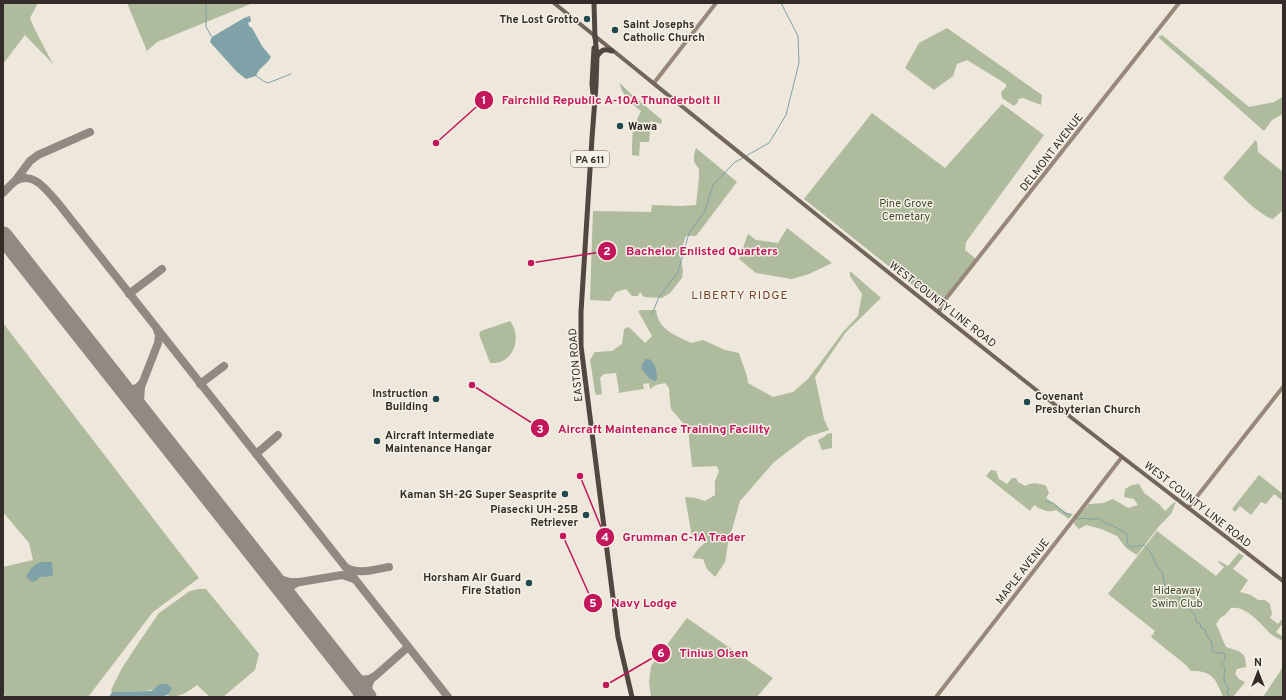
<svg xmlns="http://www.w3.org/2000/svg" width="1286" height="700" font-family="Overpass,sans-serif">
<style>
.green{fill:#aebb9d}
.water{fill:#7ea2a7}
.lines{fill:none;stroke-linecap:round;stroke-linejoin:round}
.stream{stroke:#7ea2a7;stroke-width:1}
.taxiway{stroke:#908a82;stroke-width:8}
.runway{stroke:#908a82;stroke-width:19}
.secondary{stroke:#98887a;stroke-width:4}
.primary{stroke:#73655a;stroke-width:4}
.highway{stroke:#524740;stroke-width:5}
.poi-dot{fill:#22484f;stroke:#f6f1e7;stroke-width:1.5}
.labels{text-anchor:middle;stroke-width:3;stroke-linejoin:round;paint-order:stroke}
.shield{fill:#f6f1e7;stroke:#6e6761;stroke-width:1}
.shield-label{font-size:10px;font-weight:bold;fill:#332c28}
.poi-label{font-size:11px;font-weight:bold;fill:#332c28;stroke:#f6f1e7;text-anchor:end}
.street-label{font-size:11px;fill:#332c28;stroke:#f6f1e7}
.park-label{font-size:11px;fill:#404e2e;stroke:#f6f1e7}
.neighbourhood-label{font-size:12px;letter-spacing:1px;fill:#77432b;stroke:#f6f1e7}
.leader{fill:none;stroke:#c2185b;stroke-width:1.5}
.callout-dot{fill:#c2185b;stroke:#f6f1e7;stroke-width:1.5}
.mark-label{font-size:12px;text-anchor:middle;font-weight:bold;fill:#fff}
.callout-label{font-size:12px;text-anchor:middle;font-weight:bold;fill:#c2185b;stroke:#f6f1e7;stroke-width:3;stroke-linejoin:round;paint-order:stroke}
</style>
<rect width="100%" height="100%" fill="#eee7db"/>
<g class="green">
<path d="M3 3H38L30 18 35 30 53 64 25 35 3 64Z"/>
<path d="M127 3H253L157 42 147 51Z"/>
<path d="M947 28 1042 95 1041 105 1023 98 1018 99V102L1014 106 1002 98 1001 92 1006 87V84L967 60 957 64 953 76 934 90 905 68 919 43Z"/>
<path d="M1162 35 1249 107 1274 102 1283 97V114L1272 120 1264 131 1158 37Z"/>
<path d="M620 83 631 94 662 120 661 124 651 121 649 142H640L639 156 632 155C632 148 632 133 634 126 636 121 639 116 641 111 633 105 620 93 620 83Z"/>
<path d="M1002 104 1044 135 966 242 965 250 976 259 939 306 804 199 872 113 945 168Z"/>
<path d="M1254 140 1257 142 1258 152 1283 172V210L1273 219C1259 216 1234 188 1223 178L1254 142Z"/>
<path d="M696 148 737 182 696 236H686L683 244 680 255 683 270 682 278 670 293 662 298 644 297 640 292 638 296H632L626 289 616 292 610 301 590 300 593 211 651 212 652 205 681 206 696 205 699 178V169L694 162V155Z"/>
<path d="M787 228 832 263 809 274 792 279 756 273 739 259 748 234 756 240 778 243Z"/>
<path d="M850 271 881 298 846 332 815 377 824 419 829 430 807 437 774 462 740 501 728 544 725 562 715 577 707 569 703 559 692 558 698 549 706 542 692 537 685 497 696 498 705 501 715 495V481L719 471 717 466 692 467 688 429 671 409 670 401 669 388 665 383 656 385 650 389 649 383 643 384 644 389 617 393 619 391 616 373 604 374 600 378 602 394 596 395 595 392 590 360 595 352 612 351 622 344 624 329 629 327 645 343 652 336 638 311 642 310H656C658 330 675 335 691 343L703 340 725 350 739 353C742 364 747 372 748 383L773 397 793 392 808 379 843 332 858 316 862 294 850 276Z"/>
<path d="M510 321C523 338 513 365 490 363L479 334 481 331Z"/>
<path d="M3 323 199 578 153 612 88 697H6L3 693V567L33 560 29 543 3 512Z"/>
<path d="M832 433V448L822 450 818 440 824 437 827 434Z"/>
<path d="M991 470 996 471 999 479 1007 484 1012 478H1016L1018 482 1025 486C1033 482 1038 483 1046 486L1049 493 1046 498 1067 513 1072 514 1069 519 1056 510C1047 513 1042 510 1034 505L1030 511 986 476Z"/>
<path d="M1259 475 1283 494V501L1274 494 1266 504 1261 502 1251 515 1240 506 1235 512 1232 509Z"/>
<path d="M1139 484 1144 493 1159 504 1165 511 1172 504 1176 502 1171 514 1160 525 1137 555 1126 548 1117 536 1101 529 1086 525 1079 529 1074 524 1075 519 1089 504 1103 503 1113 499 1128 508 1138 505 1134 499 1124 497 1125 489 1132 485Z"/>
<path d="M1157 531 1216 576 1224 567 1218 562 1219 561 1228 566 1239 553 1244 556 1233 569 1248 580 1240 592 1251 595 1258 600H1265L1270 604 1272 614 1270 618 1278 624 1283 618V623L1276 632 1283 637V641C1279 639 1275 637 1272 635 1261 625 1247 605 1231 608L1224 616 1221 617 1216 624C1220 632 1222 639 1226 647 1239 652 1246 650 1246 667L1237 669 1235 674 1239 679 1245 682 1233 697H1223C1216 679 1212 670 1191 671L1186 665 1151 637 1155 631 1108 594Z"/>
<path d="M199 589H206L259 654 255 670 223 697H210L197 685C186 693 181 697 166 697L169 694 155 689 145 691 112 692 111 690 122 668 139 642 159 613 190 591Z"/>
<path d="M687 618 773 678 757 697H651L649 682 651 666Z"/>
<path d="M1283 665V695L1282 697H1263L1281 670Z"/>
</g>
<g class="water">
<path d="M250 16 251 21 248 23 249 26 252 28 262 46 271 57C266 66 260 66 256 76L246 79 237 72 210 42 212 37 244 18Z"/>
<path d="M646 359H649C656 363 657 372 657 379L655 381 649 378 641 368 642 364Z"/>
<path d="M41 562H51L52 563 53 576 40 577 36 581 32 582 26 577C28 571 35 564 41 562Z"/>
<path d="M161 684H166L172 688 169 694 162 697H109L112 692 151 691C155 689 156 686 161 684Z"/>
</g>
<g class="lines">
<g class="stream">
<path d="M206 3V27L212 37"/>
<path d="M256 76 265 82 268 83 291 74"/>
<path d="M746 156 769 143 786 115 799 63 798 36 781 3"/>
<path d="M652 314 659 297 678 272 689 233 705 211 713 185 735 162 743 158"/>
<path d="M1045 501 1053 503 1065 513 1072 515"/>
<path d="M1078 519C1086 517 1092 521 1099 518 1103 524 1111 524 1117 528 1121 530 1124 532 1128 535 1127 540 1126 544 1131 547L1144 545 1151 553 1157 567 1162 572 1166 592 1170 595H1177C1181 598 1181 603 1185 606 1190 611 1197 613 1196 622L1200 624 1201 628 1205 629 1206 634 1212 643V651L1218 653H1223L1225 654V659L1221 664C1229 669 1223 672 1224 679 1224 683 1227 686 1229 689L1227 691 1229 697"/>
</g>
<g class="taxiway">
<path d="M15 181 30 161 38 155 90 132"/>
<path d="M3 193C6 190 10 185 14 182 33 169 47 191 58 203L448 697"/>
<path d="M129 294 162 269"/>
<path d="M200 384 224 366"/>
<path d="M124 389C131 390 137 390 142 383"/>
<path d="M144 414 140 401 141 387 158 343 159 335 157 330"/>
<path d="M256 454 278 435"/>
<path d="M347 568C359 575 376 569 389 567"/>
<path d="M268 572 280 579 290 582H300L342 575 354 579"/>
<path d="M290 600V592L291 586 299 582"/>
<path d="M351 676C359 680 366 681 374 677L408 647"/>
<path d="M353 679 357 688V697"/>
<path d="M369 697C367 689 368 683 373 677"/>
</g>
<path class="runway" d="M3 236 367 697"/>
<g class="secondary">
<path d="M654 83 716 3"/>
<path d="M939 313 941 305 1179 3"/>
<path d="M1188 508 1283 387"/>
<path d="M936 697 1122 457"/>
</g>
<path class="primary" d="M554 3C714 132 874 262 1035 389 1117 454 1201 517 1283 581"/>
<g class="highway">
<path d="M594 3 595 38"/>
<path d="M595 36 597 56 596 85 592 138 581 312V346L618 637 632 697"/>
<path d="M598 55C602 49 605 49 612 51"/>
<path d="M593 94 592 84 594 48"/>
</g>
</g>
<g class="poi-dot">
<circle cx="587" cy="19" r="4"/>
<circle cx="615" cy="30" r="4"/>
<circle cx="620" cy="126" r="4"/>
<circle cx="436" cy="399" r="4"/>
<circle cx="1027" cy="402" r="4"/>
<circle cx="377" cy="441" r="4"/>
<circle cx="565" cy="494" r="4"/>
<circle cx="586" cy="515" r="4"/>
<circle cx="529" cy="583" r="4"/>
</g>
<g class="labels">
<rect class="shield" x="571" y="151" width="38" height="16" rx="3"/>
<g class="shield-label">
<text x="590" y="163">PA 611</text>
</g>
<g class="poi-label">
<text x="579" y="23">The Lost Grotto</text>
<text x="623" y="28" text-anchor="start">Saint Josephs<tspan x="623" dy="13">Catholic Church</tspan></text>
<text x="628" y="130" text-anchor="start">Wawa</text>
<text x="428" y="397">Instruction<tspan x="428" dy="13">Building</tspan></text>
<text x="1035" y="400" text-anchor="start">Covenant<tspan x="1035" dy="13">Presbyterian Church</tspan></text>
<text x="385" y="439" text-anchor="start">Aircraft Intermediate<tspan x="385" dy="13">Maintenance Hangar</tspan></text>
<text x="557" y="498">Kaman SH-2G Super Seasprite</text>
<text x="578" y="513">Piasecki UH-25B<tspan x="578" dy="13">Retriever</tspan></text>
<text x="521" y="581">Horsham Air Guard<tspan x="521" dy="13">Fire Station</tspan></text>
</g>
<g class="street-label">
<text transform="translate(1051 152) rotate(-52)" y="4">DELMONT AVENUE</text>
<text transform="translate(943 304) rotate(38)" y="4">WEST COUNTY LINE ROAD</text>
<text transform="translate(575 365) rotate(-95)" y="4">EASTON ROAD</text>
<text transform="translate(1198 504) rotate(38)" y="4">WEST COUNTY LINE ROAD</text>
<text transform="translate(1022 571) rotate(-52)" y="4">MAPLE AVENUE</text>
</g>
<g class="park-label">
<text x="906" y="207">Pine Grove<tspan x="906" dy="13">Cemetary</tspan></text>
<text x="1177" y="594">Hideaway<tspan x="1177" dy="13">Swim Club</tspan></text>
</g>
<g class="neighbourhood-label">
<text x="740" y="299">LIBERTY RIDGE</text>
</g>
</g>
<path class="leader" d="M436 143L484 100M531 263L607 251M472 385L540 428M580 476L605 537M563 536L593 603M606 685L661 653"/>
<g class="callout-dot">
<circle cx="436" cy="143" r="4"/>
<circle cx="531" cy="263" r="4"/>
<circle cx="472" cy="385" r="4"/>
<circle cx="580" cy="476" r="4"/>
<circle cx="563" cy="536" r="4"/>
<circle cx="606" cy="685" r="4"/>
<circle cx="484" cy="100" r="10"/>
<circle cx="607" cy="251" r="10"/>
<circle cx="540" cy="428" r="10"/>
<circle cx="605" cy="537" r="10"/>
<circle cx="593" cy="603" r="10"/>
<circle cx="661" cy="653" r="10"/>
</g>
<g class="mark-label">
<text x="484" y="104">1</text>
<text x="607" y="255">2</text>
<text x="540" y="433">3</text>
<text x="605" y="541">4</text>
<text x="593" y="607">5</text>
<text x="661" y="657">6</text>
</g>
<g class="callout-label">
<text x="611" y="104">Fairchild Republic A-10A Thunderbolt II</text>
<text x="702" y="255">Bachelor Enlisted Quarters</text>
<text x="664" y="433">Aircraft Maintenance Training Facility</text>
<text x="684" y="541">Grumman C-1A Trader</text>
<text x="644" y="607">Navy Lodge</text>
<text x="714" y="657">Tinius Olsen</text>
</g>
<rect width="1286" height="700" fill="none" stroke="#332c28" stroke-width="8"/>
<g transform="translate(1258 672)" stroke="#f6f1e7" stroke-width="3" paint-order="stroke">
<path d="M0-3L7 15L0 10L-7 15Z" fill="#332c28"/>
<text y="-6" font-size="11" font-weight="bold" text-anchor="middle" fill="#332c28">N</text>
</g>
</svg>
